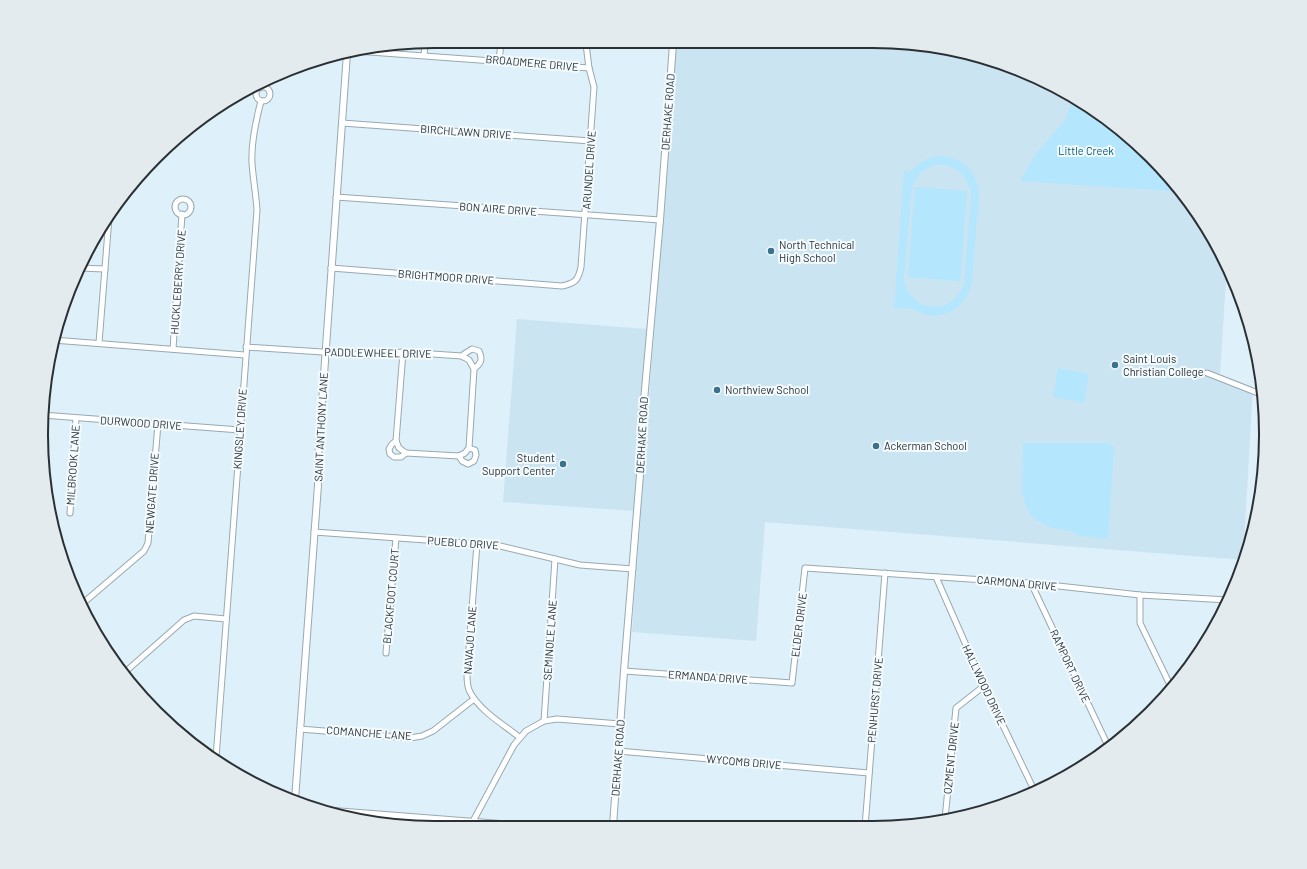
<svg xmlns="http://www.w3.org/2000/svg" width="1307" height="869" font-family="Barlow,sans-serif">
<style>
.built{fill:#cbe4f1}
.green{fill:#b4e6fe;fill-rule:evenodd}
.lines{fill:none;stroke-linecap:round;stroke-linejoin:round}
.minor-casing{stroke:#98a9b1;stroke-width:7}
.tertiary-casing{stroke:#98a9b1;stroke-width:8}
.minor{stroke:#fff;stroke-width:5}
.tertiary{stroke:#fff;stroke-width:6}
.poi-dot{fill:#39728c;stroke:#f4fbff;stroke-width:1.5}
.labels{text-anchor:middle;stroke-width:4;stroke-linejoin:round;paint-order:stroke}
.street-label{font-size:11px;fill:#2a3034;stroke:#f4fbff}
.park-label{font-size:11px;fill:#005875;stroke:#f4fbff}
.poi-label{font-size:11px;fill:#2a3034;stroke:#f4fbff;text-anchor:start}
.rim{fill:none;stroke:#2a3034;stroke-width:2}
</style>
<rect width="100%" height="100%" fill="#def0f9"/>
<g class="built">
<path d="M675 44H924L999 62 1046 81 1113 126 1115 187 1182 192 1227 265 1220 374 1253 387 1243 560 765 522 756 641 632 632Z"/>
<path d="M517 319 647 329 634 511 503 502Z"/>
</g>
<g class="green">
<path d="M1073 99 1132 139 1182 192 1020 181 1035 155 1065 120Z"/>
<path d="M941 156C964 158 979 174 979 197L972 281C968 303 950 319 927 315 922 314 918 311 913 309 907 308 900 308 894 308L904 171 910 172C919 162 928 157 941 156ZM936 165H946L955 169 963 175 970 188 971 198 964 284C953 317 910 313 904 279L912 188C916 176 924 168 936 165Z"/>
<path d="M915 187 967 191 960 281 908 277Z"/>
<path d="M1058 368 1089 374 1084 403 1053 397Z"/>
<path d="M1023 443H1110L1114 447 1108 539 1080 536 1071 531 1051 528 1033 518 1026 507 1022 491Z"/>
</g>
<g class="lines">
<g class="minor-casing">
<g id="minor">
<path d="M356 51 589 68"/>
<path d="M424 55 425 44"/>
<path d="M499 60 501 44"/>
<circle cx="263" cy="94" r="7"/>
<path d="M342 123 591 141"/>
<path d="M336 197 660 220"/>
<circle cx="183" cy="207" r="8"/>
<path d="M80 268 105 269"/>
<path d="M331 268 562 286C575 283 578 281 581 267L594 87 589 68 586 44"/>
<path d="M53 340 245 355"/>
<path d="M99 343 109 218"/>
<path d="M246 347 368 355 403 352 462 356 469 360 474 369 469 448 465 453 459 456 406 453 399 448 396 441 403 352"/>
<path d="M173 349 182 214"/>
<path d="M463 357 464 354 472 349 479 351C483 360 481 363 474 369"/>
<path d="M1207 373 1263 395"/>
<path d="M42 415 240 430"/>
<path d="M396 441 392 444 389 449 390 454 394 457H401L406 453"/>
<path d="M459 456 462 461 468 464 474 461 476 455 475 450 469 448"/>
<path d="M70 513 76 418"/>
<path d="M314 532 496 545 580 565 633 569"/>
<path d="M477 544 467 674C467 680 467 687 470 692 479 710 504 725 519 737"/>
<path d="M936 577 984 686 1035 792"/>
<path d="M1031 583 1109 748"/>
<path d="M1140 595V623L1172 689"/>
<path d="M82 604 144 551 148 543 158 424"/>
<path d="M386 653 396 538"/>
<path d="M624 671 792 683 805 568 1031 583 1140 595 1228 600"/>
<path d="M124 673 184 620 194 616 226 619"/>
<path d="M544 721 555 559"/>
<path d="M300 729 410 738 422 736 433 731 474 699"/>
<path d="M618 751 869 773"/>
<path d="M216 758 257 210C256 194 253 178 252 163 251 143 256 120 261 101"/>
<path d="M945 819 956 708 984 686"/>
<path d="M471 825 514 745 526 731 544 721 557 719 620 724"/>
<path d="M865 827 885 573"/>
</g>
</g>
<g class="tertiary-casing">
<g id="tertiary">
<path d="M295 800 318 485V459L347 53"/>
<path d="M321 810 513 825"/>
<path d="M613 826 624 671 642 450 643 412 660 220 673 44"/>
</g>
</g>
<use href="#minor" class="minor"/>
<use href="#tertiary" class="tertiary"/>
</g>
<g class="poi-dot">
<circle cx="771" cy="251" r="4"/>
<circle cx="1115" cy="365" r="4"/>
<circle cx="717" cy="390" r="4"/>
<circle cx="876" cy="446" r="4"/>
<circle cx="563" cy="464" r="4"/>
</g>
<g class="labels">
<g class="street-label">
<text transform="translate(532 63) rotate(5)" y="4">BROADMERE DRIVE</text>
<text transform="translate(668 112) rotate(-86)" y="4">DERHAKE ROAD</text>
<text transform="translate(466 132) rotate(4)" y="4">BIRCHLAWN DRIVE</text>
<text transform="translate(589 170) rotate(-86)" y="4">ARUNDEL DRIVE</text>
<text transform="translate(498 209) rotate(4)" y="4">BON AIRE DRIVE</text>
<text transform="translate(446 277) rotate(4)" y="4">BRIGHTMOOR DRIVE</text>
<text transform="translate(178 282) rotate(-86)" y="4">HUCKLEBERRY DRIVE</text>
<text transform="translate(378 353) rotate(1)" y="4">PADDLEWHEEL DRIVE</text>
<text transform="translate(141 423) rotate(4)" y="4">DURWOOD DRIVE</text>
<text transform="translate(321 427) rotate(-87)" y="4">SAINT ANTHONY LANE</text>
<text transform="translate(240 429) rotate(-86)" y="4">KINGSLEY DRIVE</text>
<text transform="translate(642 435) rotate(-87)" y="4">DERHAKE ROAD</text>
<text transform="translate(73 465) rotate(-86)" y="4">MILBROOK LANE</text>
<text transform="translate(152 493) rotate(-86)" y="4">NEWGATE DRIVE</text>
<text transform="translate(463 543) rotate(4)" y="4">PUEBLO DRIVE</text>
<text transform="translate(1017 583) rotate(5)" y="4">CARMONA DRIVE</text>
<text transform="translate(391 596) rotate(-85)" y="4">BLACKFOOT COURT</text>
<text transform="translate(799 625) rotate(-83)" y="4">ELDER DRIVE</text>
<text transform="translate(470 640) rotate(-86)" y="4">NAVAJO LANE</text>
<text transform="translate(550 640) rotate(-86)" y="4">SEMINOLE LANE</text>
<text transform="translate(1070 666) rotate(65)" y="4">RAMPORT DRIVE</text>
<text transform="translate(708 677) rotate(4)" y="4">ERMANDA DRIVE</text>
<text transform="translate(984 685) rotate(65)" y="4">HALLWOOD DRIVE</text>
<text transform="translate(875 700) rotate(-85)" y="4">PENHURST DRIVE</text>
<text transform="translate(369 733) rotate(4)" y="4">COMANCHE LANE</text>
<text transform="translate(618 758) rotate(-86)" y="4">DERHAKE ROAD</text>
<text transform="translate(951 758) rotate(-84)" y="4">OZMENT DRIVE</text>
<text transform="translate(744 762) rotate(5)" y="4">WYCOMB DRIVE</text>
</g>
<g class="park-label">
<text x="1086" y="155">Little Creek</text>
</g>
<g class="poi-label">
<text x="779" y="249">North Technical<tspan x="779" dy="13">High School</tspan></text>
<text x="1123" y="363">Saint Louis<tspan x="1123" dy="13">Christian College</tspan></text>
<text x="725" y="394">Northview School</text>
<text x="884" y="450">Ackerman School</text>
<text x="555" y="462" text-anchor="end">Student<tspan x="555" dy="13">Support Center</tspan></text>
</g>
</g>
<path d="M0 0H1307V869H0ZM434 48H873A386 386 0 0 1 1259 434V435A386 386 0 0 1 873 821H434A386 386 0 0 1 48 435V434A386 386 0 0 1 434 48Z" fill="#e4ebef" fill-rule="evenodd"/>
<path class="rim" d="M434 48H873A386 386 0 0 1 1259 434V435A386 386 0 0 1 873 821H434A386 386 0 0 1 48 435V434A386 386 0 0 1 434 48Z"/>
</svg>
